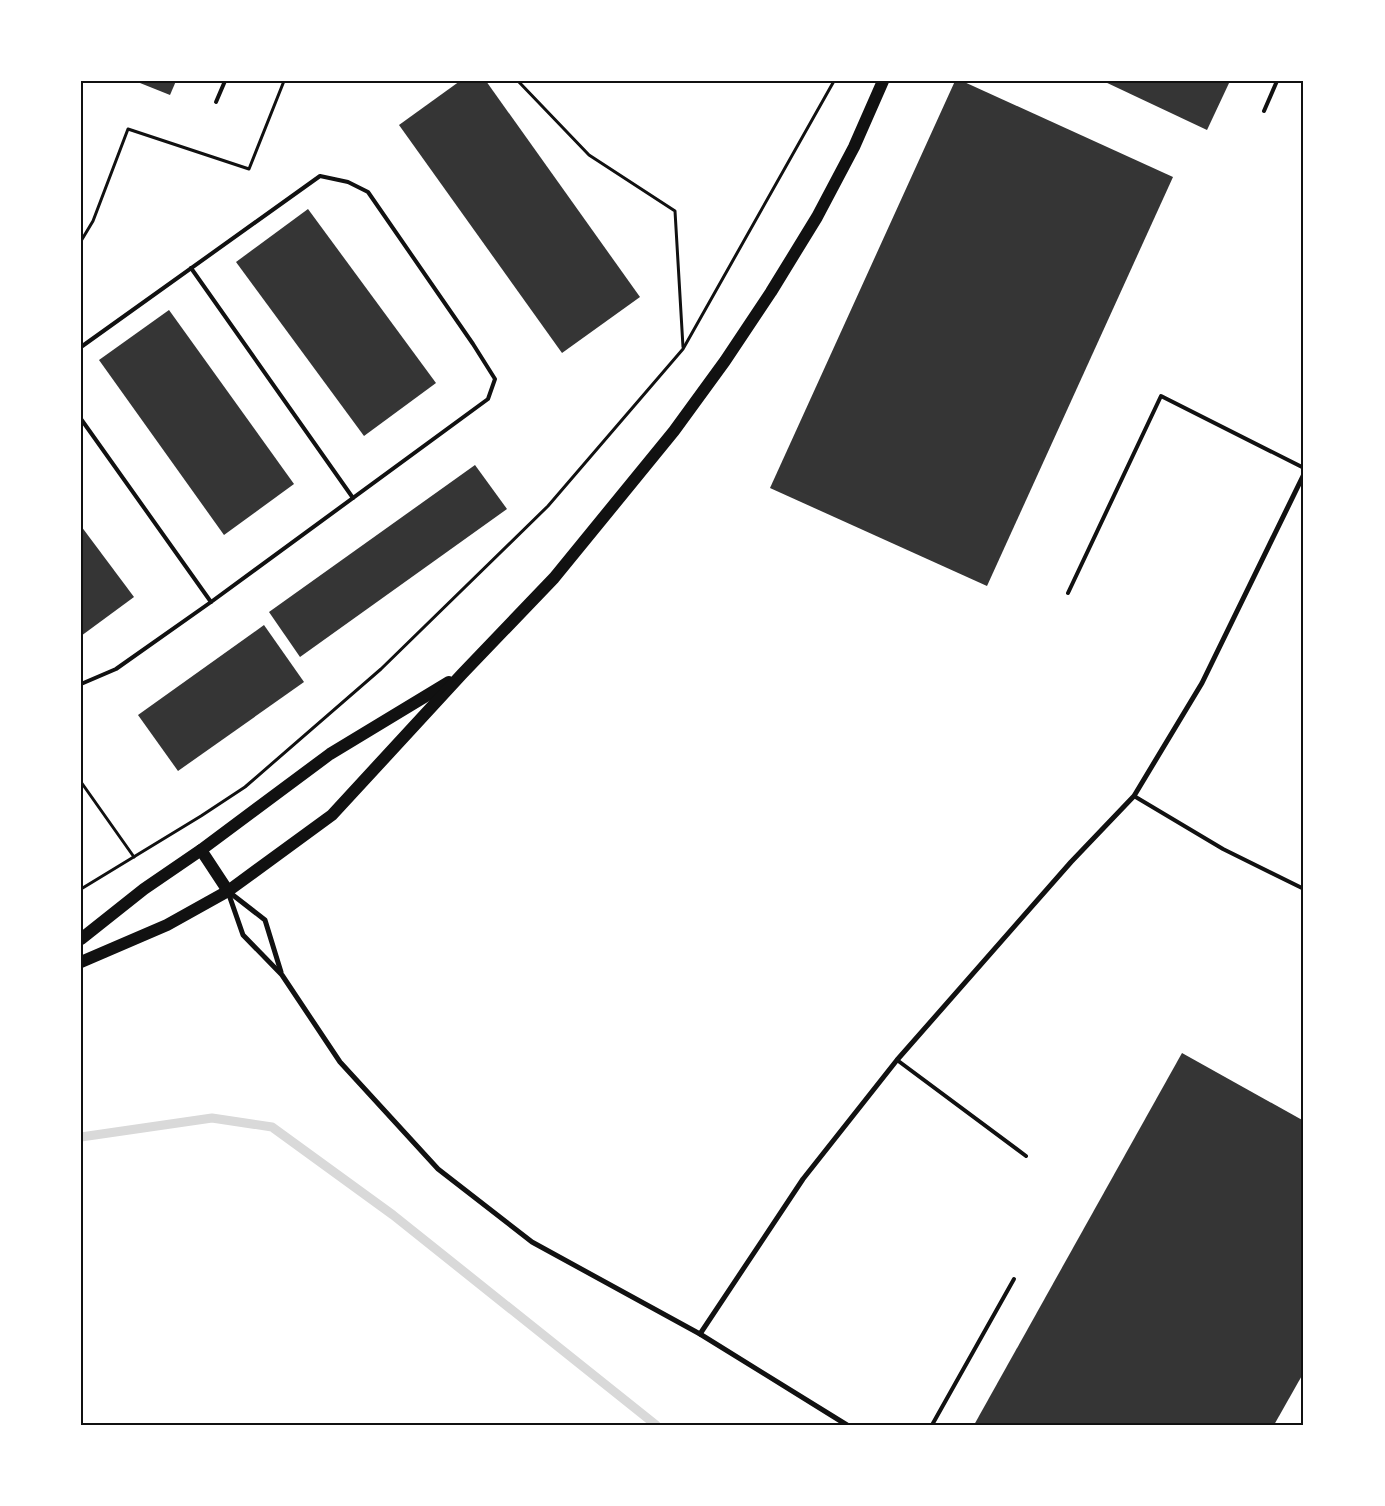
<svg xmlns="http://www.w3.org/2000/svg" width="1385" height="1506" font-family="'Source Sans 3',sans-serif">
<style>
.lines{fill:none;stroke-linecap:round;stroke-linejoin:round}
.stream{stroke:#d9d9d9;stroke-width:9}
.building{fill:#353535}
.path{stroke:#111;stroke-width:3}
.service{stroke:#111;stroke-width:4}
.minor{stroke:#111;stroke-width:5}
.primary{stroke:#111;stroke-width:12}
.neatline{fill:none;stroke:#111;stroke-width:2}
</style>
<rect width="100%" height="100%" fill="#fff"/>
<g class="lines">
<path class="stream" d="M81 1137 212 1118 272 1127 393 1215 656 1425"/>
</g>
<g class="building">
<path d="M135 81H176L170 95Z"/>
<path d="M460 81H486L640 297 562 353 399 125Z"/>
<path d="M955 81H962L1173 177 987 586 770 488Z"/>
<path d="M1103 81H1230L1207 130Z"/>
<path d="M308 209 436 383 364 436 236 262Z"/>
<path d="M169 310 294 484 224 535 99 360Z"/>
<path d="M475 465 507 509 300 657 269 612Z"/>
<path d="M81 526 134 597 81 636Z"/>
<path d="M264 625 304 682 178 771 138 715Z"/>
<path d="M1182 1053 1304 1121V1372L1274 1425H974Z"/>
</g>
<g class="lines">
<g class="path">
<path d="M518 81 589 155 675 211 683 347"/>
<path d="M81 241 93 221 128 129 249 169 284 81"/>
<path d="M81 782 134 857"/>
<path d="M81 889 201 816 245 787 381 669 548 506 683 349 834 81"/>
</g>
<g class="service">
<path d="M216 102 225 81"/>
<path d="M1264 111 1277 81"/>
<path d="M191 268 353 498"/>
<path d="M81 347 320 176 348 182 368 192 473 344 495 379 488 399 211 602 116 669 81 684"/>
<path d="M81 419 211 602"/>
<path d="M1068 593 1161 396 1304 468"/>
<path d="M1134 796 1223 849 1304 889"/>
<path d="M897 1060 1026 1156"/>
<path d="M932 1425 1014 1279"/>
</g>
<g class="minor">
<path d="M228 892 243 935 282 975 340 1062 438 1169 532 1242 700 1334 847 1425"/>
<path d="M229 892 265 920 281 972"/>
<path d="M700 1334 803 1179 897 1060 1071 862 1134 796 1202 683 1304 474"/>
</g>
<g class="primary">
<path d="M201 850 228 891"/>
<path d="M81 939 144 889 201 850 330 754 449 682"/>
<path d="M81 962 167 925 228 891 332 815 462 674 554 578 674 431 725 361 771 292 817 217 854 147 883 81"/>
</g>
</g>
<rect width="1385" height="1506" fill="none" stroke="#ffffff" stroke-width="165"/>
<rect x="82" y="82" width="1220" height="1342" class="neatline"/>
</svg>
